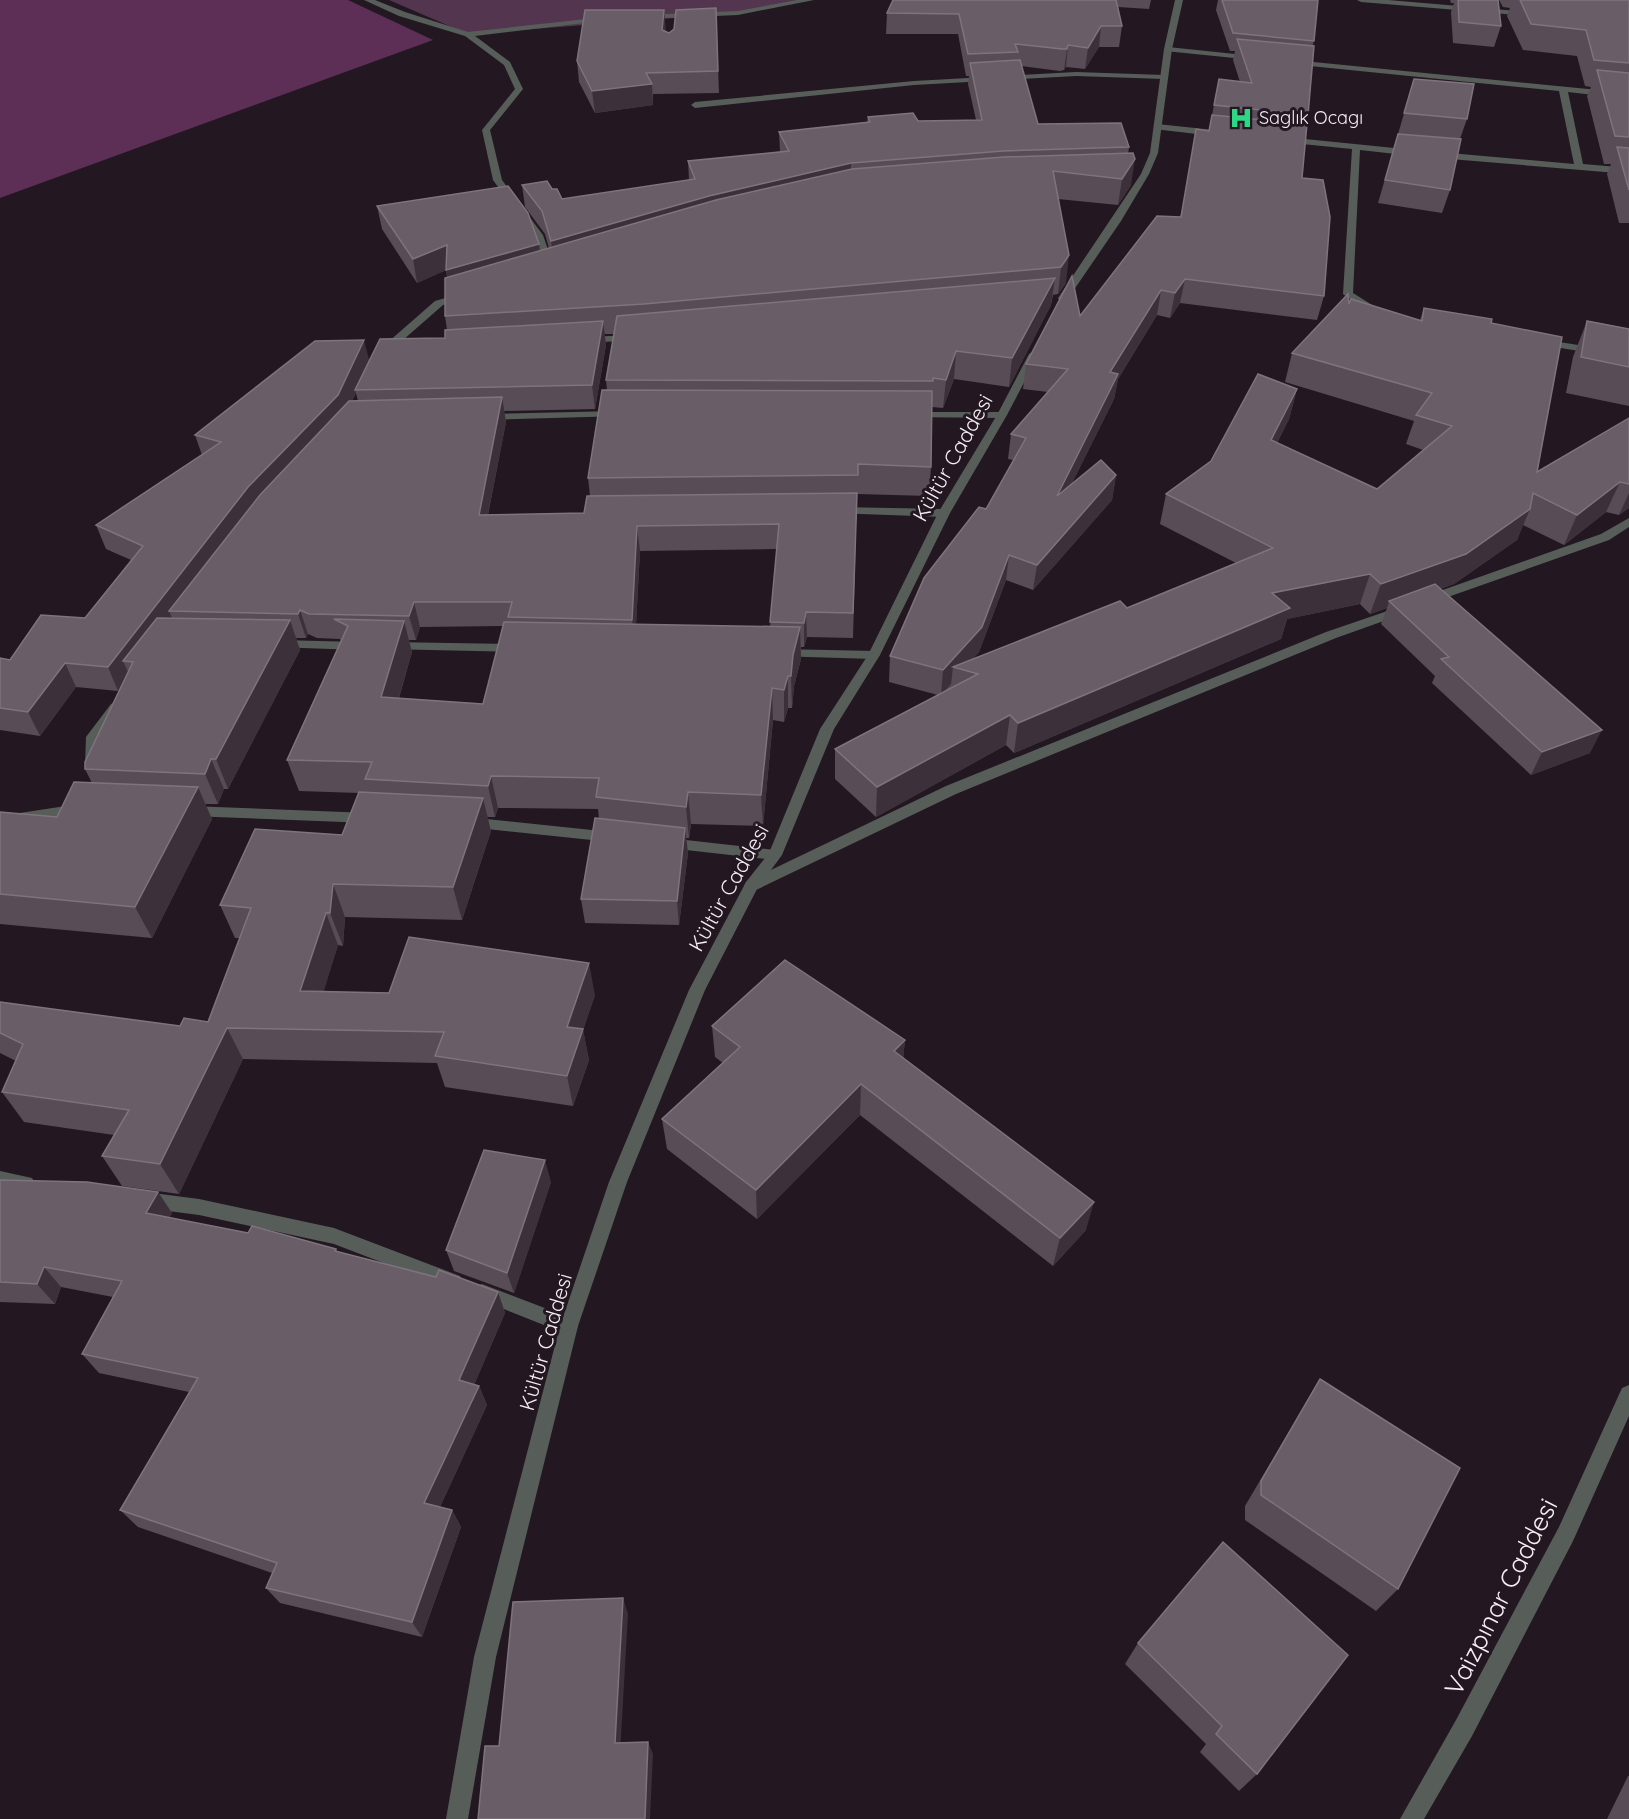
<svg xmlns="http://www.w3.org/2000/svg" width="1629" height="1819" font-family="Quicksand,sans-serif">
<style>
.green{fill:#543550}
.forest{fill:#5d2f57}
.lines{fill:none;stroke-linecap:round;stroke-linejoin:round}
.minor{fill:#575e59;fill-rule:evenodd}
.tertiary{fill:#575e59;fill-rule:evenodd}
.wall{fill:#584c56;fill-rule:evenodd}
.shaded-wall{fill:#3c303a}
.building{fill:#695e67;stroke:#7f747d;stroke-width:1.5}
.labels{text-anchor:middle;stroke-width:6;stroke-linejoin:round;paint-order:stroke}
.far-poi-label{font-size:18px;fill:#f6eef5;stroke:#231821;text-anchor:start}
.street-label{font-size:21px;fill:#f6eef5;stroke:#231821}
.near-street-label{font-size:26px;fill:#f6eef5;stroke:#231821}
</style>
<rect width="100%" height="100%" fill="#231821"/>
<path class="green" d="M389 0H810L738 13 468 34Z"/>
<path class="forest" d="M0 0H348L433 40 0 198Z"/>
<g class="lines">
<g class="minor">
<path d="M364 0H375L405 12 468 32 605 17 606 19 602 21 475 36 510 62 523 89 490 130 502 180 543 235 554 267 552 269 544 267 533 235 493 180 482 130 515 89 504 65 465 36 399 16Z"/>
<path d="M797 0H814L738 15 644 19 640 17 644 15 738 11Z"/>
<path d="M1357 0H1388L1528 12 1532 14 1528 16 1361 2Z"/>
<path d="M1168 47 1254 56 1258 58 1254 60 1165 51V47Z"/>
<path d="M1293 60 1629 93V99L1568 92 1583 164 1629 168V174L1438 158 1434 155 1438 152 1574 164 1559 91 1290 64V60Z"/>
<path d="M1076 72 1164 75 1168 77 1164 79 1076 76 914 85 695 108 691 105 695 102 914 81Z"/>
<path d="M1157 124 1214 130 1218 133 1214 136 1154 129V125Z"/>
<path d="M1285 137 1414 150 1418 153 1414 156 1360 150 1353 293 1380 310V314H1372L1343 294 1352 149 1282 142V138Z"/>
<path d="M463 293 468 296 467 298 443 305 387 354H379V350L435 301Z"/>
<path d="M634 335 639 338 638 340 586 343 581 340 586 337Z"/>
<path d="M1540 339 1629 353V359L1536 344 1535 342Z"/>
<path d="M618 411 623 414 622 416 486 420 481 417 486 414Z"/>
<path d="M912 412H1002L1007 415 1002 418 908 417V413Z"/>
<path d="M837 507 944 509 950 513 944 517 833 513V509Z"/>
<path d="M1629 518V527L1609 540 1431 603 1427 604 1421 600 1423 597 1601 534Z"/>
<path d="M1402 606 1408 610 1406 613 1336 638 956 794 756 890H746L744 886 746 882 946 786 1326 632Z"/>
<path d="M279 640 360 642 366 646 360 650 274 647 273 644Z"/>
<path d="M390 642 516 644 522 648 516 652 385 649 384 646Z"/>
<path d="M780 649 874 651 880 655 874 659 775 656 774 653 775 650Z"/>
<path d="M116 702 123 707 100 738 99 765 92 770 87 768 85 765 86 737 111 704Z"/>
<path d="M79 804 86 809 84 813 0 826V816Z"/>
<path d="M189 806 369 813 376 818 369 823 189 816 182 811Z"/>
<path d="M468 817 611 832 618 837 611 842 468 827 461 822Z"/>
<path d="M668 838 775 850 782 855 775 860 668 848 661 843Z"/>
<path d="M0 1171 32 1178 35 1183 32 1188 26 1191 0 1187Z"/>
<path d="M145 1192 199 1199 334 1228 460 1276 463 1282 460 1288 454 1290 334 1244 199 1215 145 1208 139 1205 136 1200 139 1195Z"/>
<path d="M482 1284 576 1320 578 1326 576 1332 569 1335 476 1298 473 1292 476 1286Z"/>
</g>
<g class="tertiary">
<path d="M1175 0H1183L1172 49 1158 153 1149 174 1121 221 1067 300H1059L1058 298 1141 174 1150 153 1164 49Z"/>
<path d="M1034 351 1039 354 1007 415 950 513 880 655 834 729 782 855 757 889 705 990 627 1182 578 1326 496 1657 468 1819H446L474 1657 560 1326 609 1182 689 990 746 882 769 853 820 729 868 655 938 513 997 415 1029 354Z"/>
<path d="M1629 1385V1416L1573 1541 1472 1736 1424 1819H1400L1456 1720 1559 1527 1622 1388Z"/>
</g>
</g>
<g class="wall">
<path d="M893 0H1151L1149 9 1118 7 1122 26 1119 47H1099L1085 69 1066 67 1064 70 1060 71 1021 66 1038 124 1129 147 1128 154 1131 185 1118 205 1058 199 1066 283 1058 294 1053 295 1051 305 1009 387 954 379 943 408 932 407 931 467 929 496 857 494 853 638 807 637 804 647H801V659L794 686 792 708H788L784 722 773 720 763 826 691 824 689 838H686L688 853 679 925 585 923 581 899 599 819 598 809 498 808 495 817H487L491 831 462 920 345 917 343 946 338 945 323 992 595 995 583 1030 589 1060 573 1106 445 1087 437 1063 243 1059 179 1194 122 1186 102 1156 114 1135 24 1122 2 1092 16 1061 0 1053V1002L180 1026 208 1022 240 938H235L220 905 342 835 359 793 299 791 287 760 341 642 340 639 317 638 308 634 306 638H296L300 650 228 789H224L218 804H205L212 819 152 938 0 924V812L57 817 92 783 85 769 121 688 118 691 76 687 40 736 0 730V658L10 660 85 618 131 560 106 549 96 525 202 455 195 435 369 361 445 338 447 330 445 316 447 277 446 270 417 283 382 229 377 206 539 244 540 251 549 248 545 234 525 207 522 185 552 189 562 199 689 180 688 161 780 152 779 132 867 122 868 117 918 121 976 120 968 84 969 76H966L958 34H886L887 13ZM604 334H614L606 380 607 390 588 478 590 496 584 513 488 515 506 422 504 411 595 409 606 345ZM356 393 358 401H352ZM777 549 770 627 636 624 640 551ZM503 626 483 704 399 698 412 652 409 640H416L420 627Z"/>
<path d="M1218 0H1318L1313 46 1308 115 1305 124 1302 178 1324 296 1317 320 1180 303 1170 318 1157 315 1118 379 1114 399 1072 483 1116 475 1112 500 1033 590 1006 580 979 652 973 659 1127 608 1236 563 1160 524 1166 494 1211 461 1297 389 1289 419 1277 443 1377 489 1423 450 1406 444 1414 421 1285 382 1292 353 1349 304 1420 320 1424 308 1491 323 1537 472 1629 418V508L1619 515 1606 512 1564 545 1523 525 1517 540 1454 584 1440 589 1590 753 1531 775 1432 683 1435 676 1381 624 1387 608 1370 614 1360 604 1287 619 1281 639 1014 753 1006 745 876 817 835 779V749L938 695 889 682 890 656 986 509 1013 460 1008 459 1011 434 1048 392 1023 389 1026 364 1080 316 1180 217 1209 131 1219 79 1240 82 1233 60 1235 51H1230L1216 10Z"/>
<path d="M1450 0H1498L1501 26 1494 47 1453 43 1451 12 1454 3H1451Z"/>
<path d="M1499 0H1629V223H1619L1607 174 1611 164H1604L1587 96 1591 87 1585 86 1577 56 1523 50 1507 16 1510 8 1503 7Z"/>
<path d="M716 8 719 93 653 94V105L595 113 579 82 577 61 666 32 669 33Z"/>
<path d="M1414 79 1467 119 1460 139 1450 190 1442 213 1378 203Z"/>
<path d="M1587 321 1629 329V406L1566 393 1573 357Z"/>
<path d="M712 1026 905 1040 903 1059 1086 1230 1053 1266 860 1115 757 1219 667 1149 662 1119 723 1063 715 1057Z"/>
<path d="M0 1180 158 1192 172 1213 169 1218 336 1249 338 1252 436 1277 498 1292 505 1313 474 1385 479 1386 487 1405 440 1507 452 1510 461 1527 422 1637 280 1603 266 1588 272 1573 138 1527 120 1510 189 1392 99 1373 82 1354 113 1297 61 1287 55 1304 0 1302Z"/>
<path d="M551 1182 514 1293 454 1271 446 1250Z"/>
<path d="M1320 1379 1398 1589 1376 1611 1245 1520V1506Z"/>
<path d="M1223 1542 1257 1774 1239 1791 1200 1752 1206 1744 1125 1664 1138 1643Z"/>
<path d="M1628 1776H1629V1819H1607Z"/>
</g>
<g class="shaded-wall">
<path d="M664 10 666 31 663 51 662 30Z"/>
<path d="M1101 26 1099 47 1085 69 1088 48Z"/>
<path d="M1068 45 1066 67 1064 70 1067 49Z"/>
<path d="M652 84 653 105 595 113 592 91Z"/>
<path d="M1135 159 1131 185 1118 205 1122 179Z"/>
<path d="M851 163V185L554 264 551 241 709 196Z"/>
<path d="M539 244 542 268 451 294 446 270Z"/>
<path d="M447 245 451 268 417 283 413 259Z"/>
<path d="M1069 255 1066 283 1058 294 1061 267Z"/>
<path d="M1055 278 1051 305 1009 387 1012 358Z"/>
<path d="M1185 279 1180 303 1170 318 1175 293Z"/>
<path d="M1161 290 1157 315 1118 379 1114 399 1053 521 1057 496 1110 372Z"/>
<path d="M603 321 606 345 595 409 592 385Z"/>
<path d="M364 340 370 363 355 390 356 393 344 418 169 611 173 620 133 662 123 661 130 676 118 691 108 667Z"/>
<path d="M956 351 954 379 943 408 946 380Z"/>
<path d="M1297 389 1289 419 1263 470 1271 440Z"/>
<path d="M502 397 506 422 483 540 479 515Z"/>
<path d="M1116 475 1112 500 1033 590 1037 565Z"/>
<path d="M1620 482 1606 512 1564 545 1577 515Z"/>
<path d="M1629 493V508L1619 515Z"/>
<path d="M1530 509 1517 540 1454 584 1394 605 1389 601 1387 608 1370 614 1381 584Z"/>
<path d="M637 526 640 551 635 644 632 620Z"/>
<path d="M1009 555 1006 580 979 652 963 670 953 667 951 684 941 695 943 670Z"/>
<path d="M1370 574 1360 604 1287 619 1281 639 1014 753 1018 723 1272 593Z"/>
<path d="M414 602 420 627 416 640 409 616Z"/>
<path d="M300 610 308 634 306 638 298 614Z"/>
<path d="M806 612 807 637 804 647V623Z"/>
<path d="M290 620 300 650 228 789 216 759Z"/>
<path d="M404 621 412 652 390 728 381 697Z"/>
<path d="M800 627 801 659 794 686 792 708 791 676 793 655Z"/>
<path d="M65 663 76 687 40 736 28 712Z"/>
<path d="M788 676V708L784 722V690Z"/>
<path d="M772 688 773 720 763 826 761 795Z"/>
<path d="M1010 715 1006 745 876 817 877 787Z"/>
<path d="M1602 730 1590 753 1531 775 1542 752Z"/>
<path d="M211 759 224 789 218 804 205 774Z"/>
<path d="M491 776 498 808 495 817 488 786Z"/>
<path d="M198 787 212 819 152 938 135 907Z"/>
<path d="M688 792 691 824 689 838 686 807Z"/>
<path d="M483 798 491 831 462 920 453 887Z"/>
<path d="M685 828 688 853 679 925 677 901Z"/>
<path d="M333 884 345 917 343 946 330 913Z"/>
<path d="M326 913 338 945 314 1023 300 991Z"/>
<path d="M589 963 595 995 583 1030 589 1060 573 1106 567 1076V1027Z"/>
<path d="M227 1028 243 1059 179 1194 160 1164Z"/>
<path d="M905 1040 902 1071 894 1051Z"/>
<path d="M861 1084 860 1115 757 1219 756 1190Z"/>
<path d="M545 1160 551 1182 514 1293 507 1273Z"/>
<path d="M158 1192 172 1213 161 1235 146 1213Z"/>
<path d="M1094 1202 1086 1230 1053 1266 1060 1238Z"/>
<path d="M44 1267 61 1287 55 1304 37 1284Z"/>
<path d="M498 1292 505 1313 468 1399 459 1380Z"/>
<path d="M479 1386 487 1405 434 1520 424 1503Z"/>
<path d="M452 1510 461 1527 422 1637 412 1622Z"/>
<path d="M623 1598 628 1614 620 1755 615 1743Z"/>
<path d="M648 1742 653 1754 650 1819H645Z"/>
</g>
<g class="building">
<path d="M893 0H1116L1122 26H1101L1088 48 1068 45 1067 49H1062L1015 44 1018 52 968 54 959 14 887 13Z"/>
<path d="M1222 0H1318L1314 41 1233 33Z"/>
<path d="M1458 0H1498L1501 26 1459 22Z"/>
<path d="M1520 0H1629V63L1594 60 1586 30 1531 24Z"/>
<path d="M716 8 718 71 646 73 652 84 592 91 577 61 585 10H664L662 30 669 33 674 29 676 10Z"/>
<path d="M1237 39 1314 46 1308 115 1214 105 1219 79 1252 83Z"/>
<path d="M1020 60 1038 124 1121 123 1129 147 1003 151 851 163 709 196 551 241 542 211 522 185 547 181 552 189H557L562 199 695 179 688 161 789 151 779 132 870 122 868 117 913 113 918 121 982 120 970 63Z"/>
<path d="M1597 70 1629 73V137L1615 136Z"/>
<path d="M1414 79 1474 84 1467 119 1404 113Z"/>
<path d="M1212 115 1307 124 1302 178 1323 180 1330 217 1324 296 1185 279 1175 293 1161 290 1110 372 1118 374 1057 496 1101 460 1116 475 1037 565 1009 555 982 627 943 670 890 656 924 578 979 507 986 509 1026 438 1011 434 1068 369 1026 364 1072 276 1080 316 1157 216 1181 217 1196 129 1209 131Z"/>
<path d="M1398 134 1461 139 1450 190 1385 180Z"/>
<path d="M1617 147 1629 148V190Z"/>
<path d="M1133 153 1135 159 1122 179 1053 171 1069 255 1061 267 644 304 445 316V278L716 200 852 169 1004 157Z"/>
<path d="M508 186 528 213 539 244 446 270 447 245 413 259 377 206Z"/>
<path d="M1055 278 1012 358 956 351 946 380 933 378V381L606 380 617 316Z"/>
<path d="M1348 294 1349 304 1351 299 1422 321 1424 308 1492 319 1491 323 1562 337 1537 472 1629 418V484L1620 482 1577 515 1533 493 1530 509 1466 554 1381 584 1370 574 1272 593 1290 608 1018 723 1010 715 877 787 835 749 978 674 953 667 1120 601 1127 608 1273 548 1166 494 1211 461 1258 374 1297 389 1271 440 1377 489 1452 426 1416 415 1432 393 1292 353Z"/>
<path d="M603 321 592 385 355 390 380 339 445 338V330Z"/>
<path d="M1587 321 1629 329V367L1581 357Z"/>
<path d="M364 340 338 395 248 487 108 667 65 663 28 712 0 708V658L10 660 41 615 85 618 143 546 96 525 221 442 195 435 315 341Z"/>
<path d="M602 390 932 391 931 467 858 464V475L588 478Z"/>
<path d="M502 397 479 515 584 513 587 496 857 493 853 613 806 612 804 623 770 622 779 524 637 526 632 620 508 617 512 602H414L409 616 309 614 300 610 298 614 169 611 260 495 349 401Z"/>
<path d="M1435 584 1602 730 1542 752 1441 659 1449 657 1389 601Z"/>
<path d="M157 618 290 620 216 759H211L205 774 85 769V762L133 662 123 661Z"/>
<path d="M334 619 404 621 381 697 483 704 504 622 800 627 793 655 791 676H788L784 690 772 688 761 795 688 792 686 807 596 797 599 778 491 776 488 786 365 779 372 762 287 760 348 626Z"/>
<path d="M74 782 198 787 135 907 0 894V812L57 817Z"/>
<path d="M359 792 483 798 453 887 333 884 330 913H326L300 991 389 993 409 937 589 963 567 1027 583 1029 567 1076 435 1056 444 1032 227 1028 160 1164 102 1156 129 1110 2 1092 23 1044 0 1033V1002L180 1026 184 1018 208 1022 251 908 220 905 255 829 342 835Z"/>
<path d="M595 818 685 828 677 901 581 899Z"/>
<path d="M785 960 905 1040 894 1051 1094 1202 1060 1238 861 1084 756 1190 662 1119 740 1047 712 1026Z"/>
<path d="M484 1150 545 1160 507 1273 446 1250Z"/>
<path d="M0 1180 87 1182 158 1192 146 1213 248 1233 252 1226 336 1249 335 1251 436 1277 439 1270 498 1292 459 1380 479 1386 424 1503 452 1510 412 1622 266 1588 277 1563 120 1510 198 1378 82 1354 122 1281 44 1267 37 1284 0 1282Z"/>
<path d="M1320 1379 1460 1468 1398 1589 1261 1495V1481Z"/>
<path d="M1223 1542 1348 1655 1257 1774 1216 1734 1222 1726 1138 1643Z"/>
<path d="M623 1598 615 1743 648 1742 645 1819H478L485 1746H499L513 1602Z"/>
</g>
<defs>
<g id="hospital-bare" transform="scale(1.8)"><path d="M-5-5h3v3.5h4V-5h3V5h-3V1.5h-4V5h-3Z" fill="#2cd884" stroke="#231821" stroke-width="2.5" paint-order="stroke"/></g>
</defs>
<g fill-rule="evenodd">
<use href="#hospital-bare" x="1241" y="118"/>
</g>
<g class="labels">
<g class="far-poi-label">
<text x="1259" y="124">Saglık Ocagı</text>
</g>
<g class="street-label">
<text transform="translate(953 458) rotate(-61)" y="7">Kültür Caddesi</text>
<text transform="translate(729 888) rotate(-61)" y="7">Kültür Caddesi</text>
<text transform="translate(546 1342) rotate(-74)" y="7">Kültür Caddesi</text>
</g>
<g class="near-street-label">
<text transform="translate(1501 1597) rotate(-63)" y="9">Vaizpınar Caddesi</text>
</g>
</g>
</svg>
